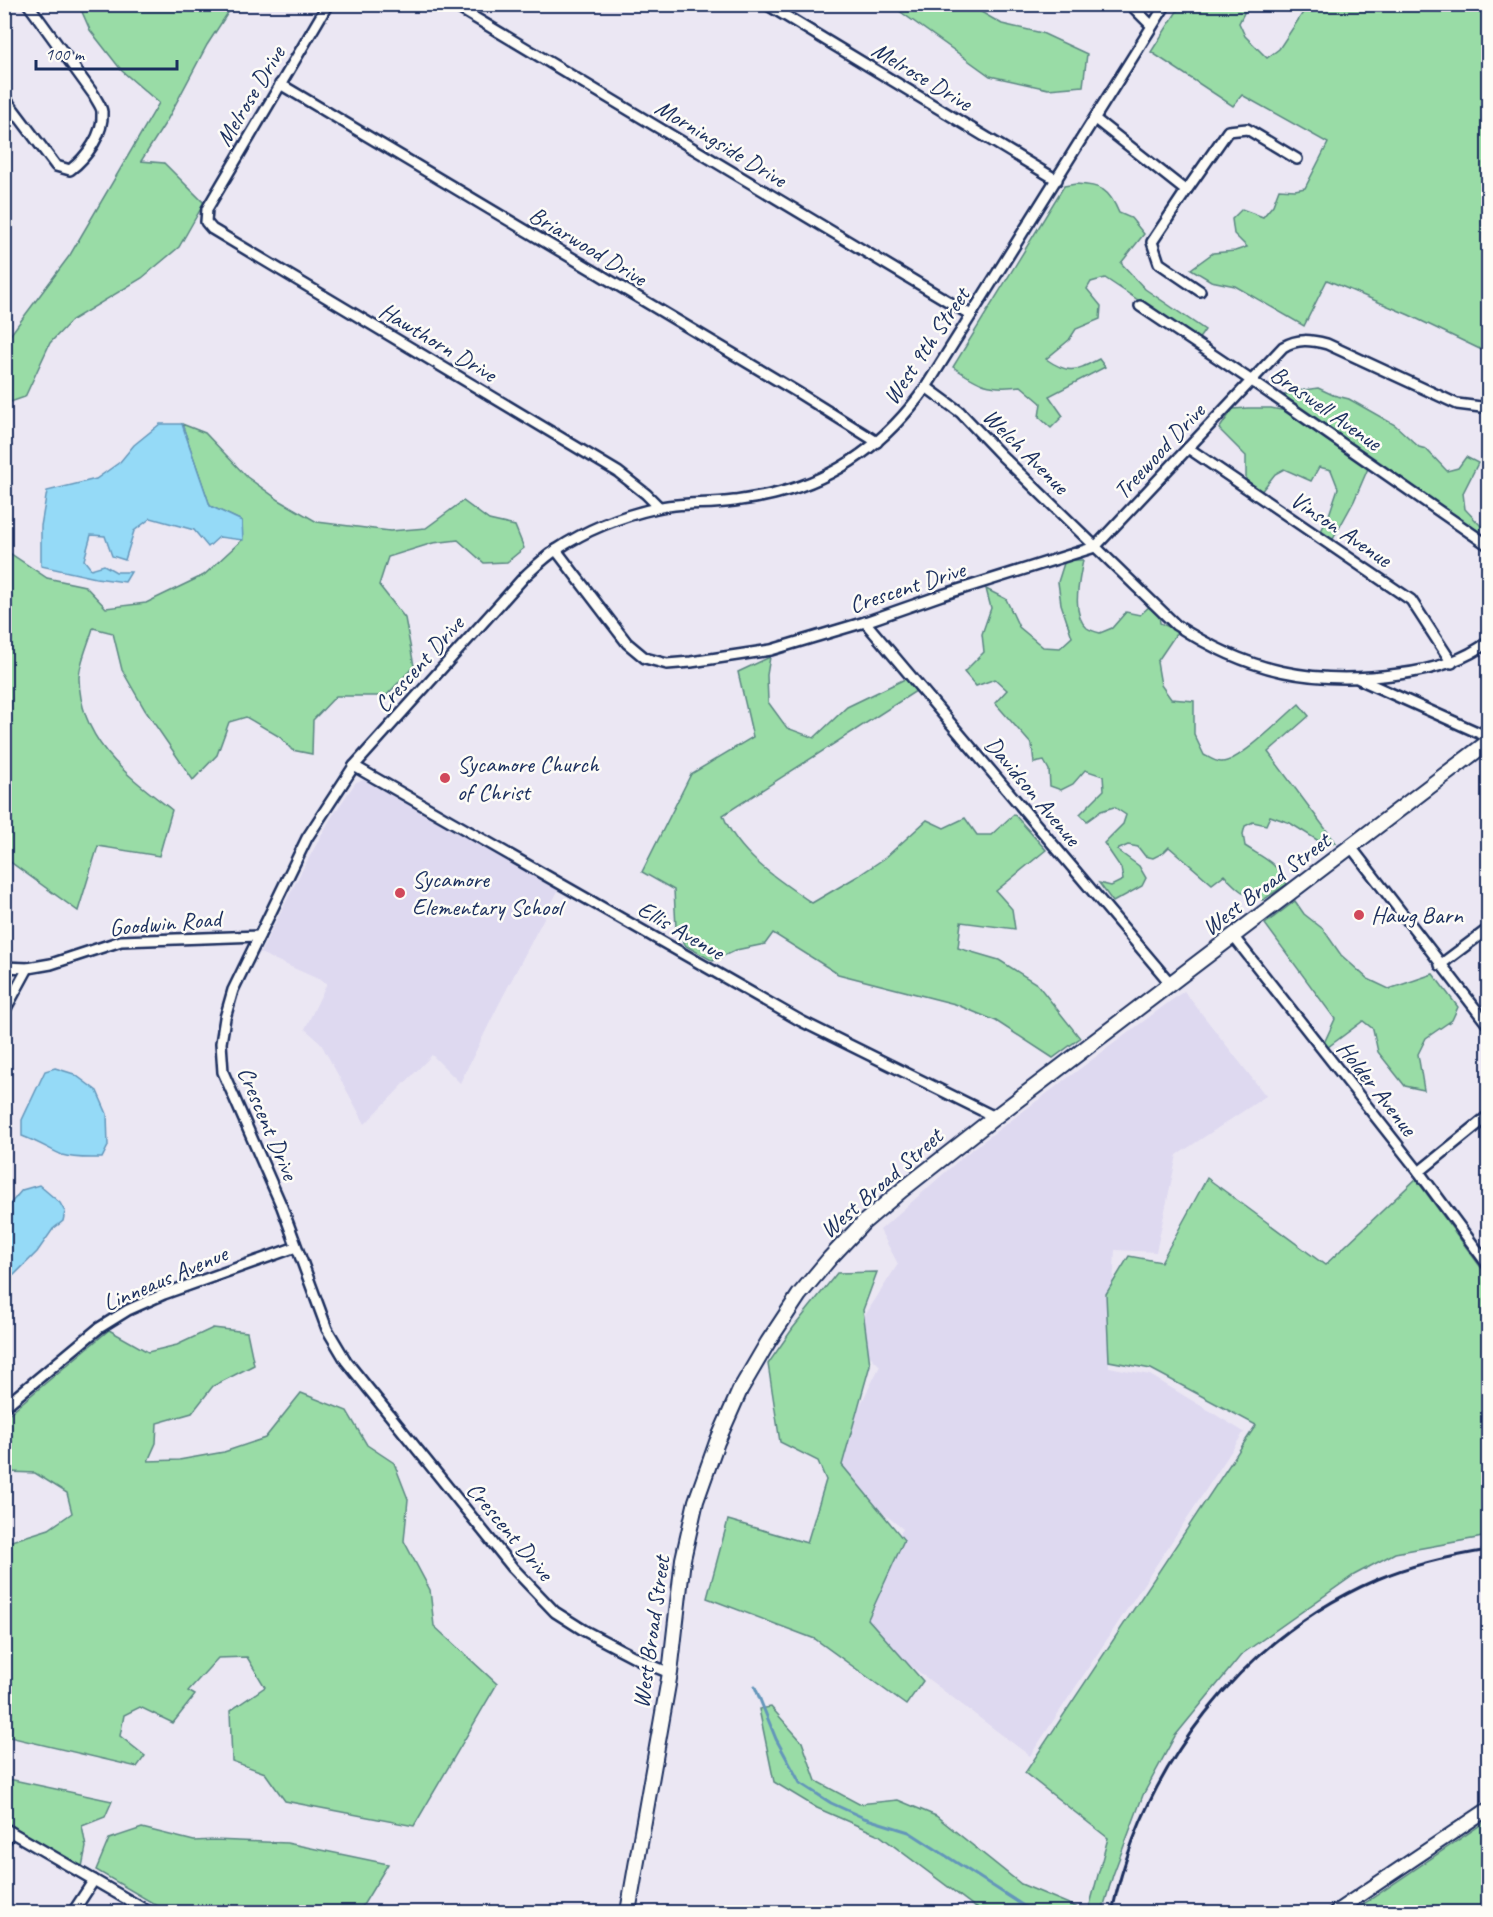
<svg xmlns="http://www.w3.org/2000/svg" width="1493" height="1917" font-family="Caveat,sans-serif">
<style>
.built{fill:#ded9f0}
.green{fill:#99dca6;stroke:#5a8682;stroke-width:1.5}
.water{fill:#95daf7;stroke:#6496ba;stroke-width:1.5}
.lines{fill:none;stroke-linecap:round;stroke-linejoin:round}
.stream{stroke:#6496ba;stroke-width:3}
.street-casing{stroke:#1b2f5e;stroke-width:14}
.secondary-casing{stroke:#1b2f5e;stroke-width:16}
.primary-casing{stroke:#1b2f5e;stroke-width:18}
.street{stroke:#fdfcf7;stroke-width:9}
.secondary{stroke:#fdfcf7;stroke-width:12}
.primary{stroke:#fdfcf7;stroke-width:14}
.rail{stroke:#1b2f5e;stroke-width:3}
.poi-dot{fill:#d1495b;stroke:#fdfcf7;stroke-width:2}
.labels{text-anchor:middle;stroke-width:5;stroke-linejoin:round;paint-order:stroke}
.street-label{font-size:24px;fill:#1b2f5e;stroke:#fdfcf7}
.poi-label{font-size:24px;fill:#1b2f5e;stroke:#fdfcf7;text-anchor:start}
</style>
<rect width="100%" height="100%" fill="#ebe7f3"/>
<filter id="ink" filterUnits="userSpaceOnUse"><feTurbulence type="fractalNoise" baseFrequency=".0167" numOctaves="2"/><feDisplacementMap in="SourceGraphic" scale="12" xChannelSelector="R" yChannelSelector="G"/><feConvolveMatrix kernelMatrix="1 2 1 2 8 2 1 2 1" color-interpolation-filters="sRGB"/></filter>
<g filter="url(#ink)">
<g class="built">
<path d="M364 780 559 889 498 1006 460 1083 432 1055 365 1124 320 1042 305 1029 327 983 260 953 300 874 331 818 356 782Z"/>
<path d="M1184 991 1266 1096 1177 1155 1156 1252 1115 1250 1109 1367 1150 1375 1244 1432 1030 1756 846 1617 903 1529 828 1469 880 1366 851 1337 898 1264 880 1230 966 1154Z"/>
</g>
<g class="green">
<path d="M1350 4 1355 6 1357 4 1488 5V275L1482 288H1488V350L1486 352 1409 315 1327 280 1304 326 1235 286 1211 281 1191 269 1213 253 1235 251 1247 247 1234 234 1232 219 1242 209 1263 217 1273 205 1279 189 1295 190 1305 188 1328 143 1242 95 1233 106 1151 52 1181 5H1248L1239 23 1245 36 1267 58 1279 49 1308 5Z"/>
<path d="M79 5H233L207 45 166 122 141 161 164 163 204 203 179 247 142 278 72 320 50 343 25 397 5 404V342L70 255 159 103 122 71 90 30Z"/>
<path d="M891 5H969L1002 24 1042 33 1087 54 1083 86 1048 89 990 76Z"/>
<path d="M1076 184C1101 185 1109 189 1119 213L1131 218 1144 234 1121 263 1145 289 1205 330 1198 340 1105 278 1091 282 1087 289 1101 306 1100 319 1076 329 1069 340 1046 359C1069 375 1075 371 1099 359L1105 367 1049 396 1063 416 1051 428 1039 417 1041 403 1021 386C988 390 980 385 953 367L1064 186Z"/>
<path d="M1318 388 1333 395 1349 399 1395 425 1419 447 1426 449 1447 471 1458 468 1466 457 1478 463 1463 493 1465 509 1481 526 1480 535 1286 400 1284 395 1297 391Z"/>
<path d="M1248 408H1271L1291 412 1369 466 1354 501 1332 541 1320 533 1329 515 1338 488 1331 470 1319 467 1311 481 1284 469 1275 474 1260 493 1246 483V456L1219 429 1233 409Z"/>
<path d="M182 424 205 433 247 477 279 500 317 522 390 531 426 528 463 501 489 520 515 526 524 548 507 562 484 563 458 540 433 543 388 557 379 585 405 618 414 666 386 696H336L313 720 312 754 292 750 280 737 246 717 229 722 217 755 193 780 145 710 122 670 113 633 93 628C89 642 79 664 79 678 80 742 127 775 172 810L159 856 98 846 78 911 5 858V550L47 578 85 586 106 608 146 603 204 575 242 540V521L210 506Z"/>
<path d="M1065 560H1083C1080 578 1070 613 1087 628 1090 630 1096 632 1100 633L1112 628 1126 612 1140 615 1150 606 1159 615 1160 623 1178 631 1157 662 1161 685 1171 699 1194 701V734L1204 755C1208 757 1215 762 1221 762 1238 763 1284 717 1299 704L1309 716 1268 752 1336 843 1325 845 1290 823 1270 816 1266 825 1253 822 1245 826 1243 834 1245 846C1265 859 1275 861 1287 884L1263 900C1245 897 1236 888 1224 875L1212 884 1169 847 1163 853 1153 858 1145 856 1138 847 1128 845 1117 850 1139 866 1146 878 1142 886 1113 902 1099 883 1111 886 1123 880 1121 868 1104 843 1123 824 1126 815 1114 807 1101 811 1087 821 1080 814 1104 790 1103 776 1085 770 1073 784 1061 790 1050 786 1049 770 1044 761 1034 763 1032 745 995 703 1007 690 995 679 976 686 964 672 984 652 982 634 991 608 986 589 1006 599 1019 627 1043 647 1060 648 1072 637 1061 604 1058 582Z"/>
<path d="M770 657 767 675 768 702 787 728 814 738 847 707 907 678 916 691 723 815C738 854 778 880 812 903L858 876 885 858 927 820 944 828 965 818 977 835H991L1014 814 1046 850 996 891 1012 909 1015 929 961 922 958 948 999 960 1037 984 1080 1038 1053 1058 996 1021 955 1004 838 974 773 933 765 944 736 950 713 961 686 946 676 928 674 890 642 872 691 774 753 737 738 672Z"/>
<path d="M1295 901 1304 914 1323 929 1341 955 1368 979 1389 989 1433 974 1458 1007 1452 1020 1426 1038 1418 1054 1424 1090 1405 1086 1378 1052 1373 1029 1363 1021 1328 1047 1324 1043 1335 1019 1265 924Z"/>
<path d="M1207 1178 1325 1265 1416 1179 1488 1277V1536L1395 1553 1354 1575 1242 1654 1175 1736 1143 1795 1113 1875 1102 1912H985L975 1907 879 1835 817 1808 774 1782 759 1709 771 1707 802 1742 816 1781 859 1804 898 1800 936 1816 1021 1884 1088 1912 1108 1838 1025 1773 1256 1425 1151 1369 1109 1361 1106 1294 1129 1256 1161 1262Z"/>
<path d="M877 1272 863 1310 870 1365 842 1465 904 1540 868 1619 923 1681 906 1705 815 1639 707 1598 728 1520 807 1543 826 1480 818 1461 780 1442 768 1364 793 1328 837 1273Z"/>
<path d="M213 1328 247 1332 254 1365 213 1386 192 1413 157 1423 156 1443 148 1461 179 1460 224 1452 265 1438 301 1393 347 1411 367 1445 394 1463 408 1499 404 1541 430 1590 434 1626 497 1684 414 1826 285 1801 265 1773 232 1761 230 1711 265 1687 247 1657 218 1658 188 1691 195 1695 173 1723 140 1707 124 1715 120 1736 145 1756 137 1767 5 1736V1543L49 1529 72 1513 67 1493 35 1473 9 1472 5 1465V1417L109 1330 148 1352 177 1345Z"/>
<path d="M4 1778 112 1801 105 1817 82 1826 86 1847 80 1877 5 1827Z"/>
<path d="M1488 1820V1912H1352Z"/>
<path d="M142 1828 194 1841 214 1840 287 1843 388 1864 359 1912H168L96 1870 109 1839Z"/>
</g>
<g class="water">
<path d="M160 424H182L210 506 242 521 243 540 219 537 208 547 194 530 151 518 134 531 125 560 112 556 105 536 91 535 84 560 91 569 104 565 116 572H131L125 582 96 578 41 566V526L47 491 96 479 120 462 134 445Z"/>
<path d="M55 1068 74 1074 97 1091 107 1114 108 1146 102 1158C89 1158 74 1159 62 1155 49 1149 36 1141 22 1136V1120L45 1071Z"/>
<path d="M39 1185 60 1203 65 1212 63 1221 53 1229 37 1252 14 1275 5 1279V1210L22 1190Z"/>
</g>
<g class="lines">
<path class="stream" d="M755 1687 776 1739 800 1783 831 1803 864 1818 909 1832 1033 1912"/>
<g class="street-casing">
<g id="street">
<path d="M328 4 207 209 206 222 212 229 618 472 646 494 659 507"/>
<path d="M452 4 971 315"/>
<path d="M766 4 1057 180"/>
<path d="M1130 4 1152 26"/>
<path d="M280 84 797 392 877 442"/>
<path d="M4 97 56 166 70 170C86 158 104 134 102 112 102 107 96 100 94 95L28 4"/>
<path d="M1095 119 1186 191"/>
<path d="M1200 291 1159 263 1152 242 1186 191 1228 131 1247 129 1297 159"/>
<path d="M1140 306 1252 381 1488 545"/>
<path d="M926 387 960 412 1002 456 1176 625C1248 672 1314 686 1399 674 1431 670 1462 662 1488 642"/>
<path d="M1188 448 1411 600 1452 663"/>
<path d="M556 550 627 643 645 658 667 664 691 662 771 650 865 622 942 595 1095 547 1283 347C1298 338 1311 340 1327 344L1457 404 1481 407"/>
<path d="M865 622 1171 984"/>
<path d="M1359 679 1488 737"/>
<path d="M354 766 801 1021 995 1117"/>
<path d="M1351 847 1488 1025"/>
<path d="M1233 936 1419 1172 1488 1265"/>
<path d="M1440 965 1488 929"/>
<path d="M4 967 28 968 51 964 121 941 259 936"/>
<path d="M4 1012 28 968"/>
<path d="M1419 1172 1488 1116"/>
<path d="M4 1407 99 1328 128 1310 164 1294 296 1247"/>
<path d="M670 1673 648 1664 585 1631 555 1612 513 1568 346 1361 327 1329 282 1207 223 1072 221 1043 225 1018 233 990 307 838 354 766 525 576C535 567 545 557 556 550 586 530 621 516 657 508 681 502 708 505 734 501 748 499 764 497 778 493 841 477 890 438 926 387L1166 4"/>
<path d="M4 1828 149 1912"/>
<path d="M4 1842 11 1832"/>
<path d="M73 1912 94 1880"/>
</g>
</g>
<g class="secondary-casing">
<path id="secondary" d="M1335 1912 1488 1809"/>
</g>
<g class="primary-casing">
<path id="primary" d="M628 1912 670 1673 683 1559 696 1501 717 1442 740 1390 768 1342 799 1295 830 1258 863 1223 902 1190 995 1117 1488 742"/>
</g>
<use href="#street" class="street"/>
<use href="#secondary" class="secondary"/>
<use href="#primary" class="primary"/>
<path class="rail" d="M1112 1912C1143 1767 1241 1638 1378 1579 1413 1564 1451 1556 1488 1550"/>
</g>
</g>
<g class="poi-dot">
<circle cx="445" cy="778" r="6"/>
<circle cx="400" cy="893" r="6"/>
<circle cx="1359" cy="915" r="6"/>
</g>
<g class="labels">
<g class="street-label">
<text transform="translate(922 76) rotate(31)" y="8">Melrose Drive</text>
<text transform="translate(250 96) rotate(-59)" y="8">Melrose Drive</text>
<text transform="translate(721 143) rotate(31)" y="8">Morningside Drive</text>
<text transform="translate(588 246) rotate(31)" y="8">Briarwood Drive</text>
<text transform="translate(438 342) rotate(31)" y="8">Hawthorn Drive</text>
<text transform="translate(926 346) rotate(-56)" y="8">West 9th Street</text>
<text transform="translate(1326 408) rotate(35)" y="8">Braswell Avenue</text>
<text transform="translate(1026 451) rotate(45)" y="8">Welch Avenue</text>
<text transform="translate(1159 451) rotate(-47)" y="8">Treewood Drive</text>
<text transform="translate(1341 529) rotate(34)" y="8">Vinson Avenue</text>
<text transform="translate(907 587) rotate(-18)" y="8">Crescent Drive</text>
<text transform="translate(419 664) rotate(-48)" y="8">Crescent Drive</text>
<text transform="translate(1033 791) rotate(50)" y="8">Davidson Avenue</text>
<text transform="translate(1266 884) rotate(-37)" y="8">West Broad Street</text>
<text transform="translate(165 923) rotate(-5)" y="8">Goodwin Road</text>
<text transform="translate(681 930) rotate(30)" y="8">Ellis Avenue</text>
<text transform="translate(1377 1088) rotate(52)" y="8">Holder Avenue</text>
<text transform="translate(268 1123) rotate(67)" y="8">Crescent Drive</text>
<text transform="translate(881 1183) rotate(-41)" y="8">West Broad Street</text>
<text transform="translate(165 1278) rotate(-23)" y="8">Linneaus Avenue</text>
<text transform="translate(510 1531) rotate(50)" y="8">Crescent Drive</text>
<text transform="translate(651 1632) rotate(-82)" y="8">West Broad Street</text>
</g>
<g class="poi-label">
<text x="457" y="772">Sycamore Church<tspan x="457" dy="28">of Christ</tspan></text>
<text x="412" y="887">Sycamore<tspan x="412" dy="28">Elementary School</tspan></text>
<text x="1371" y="923">Hawg Barn</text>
</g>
</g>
<rect width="1493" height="1917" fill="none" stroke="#fdfcf7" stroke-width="24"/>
<rect x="12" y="12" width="1469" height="1893" fill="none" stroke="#1b2f5e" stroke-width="2" filter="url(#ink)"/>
<path d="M36 60v9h141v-9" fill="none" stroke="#1b2f5e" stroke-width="3"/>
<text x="45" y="60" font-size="18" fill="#1b2f5e" stroke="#fdfcf7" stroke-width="4.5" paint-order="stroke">100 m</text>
</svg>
